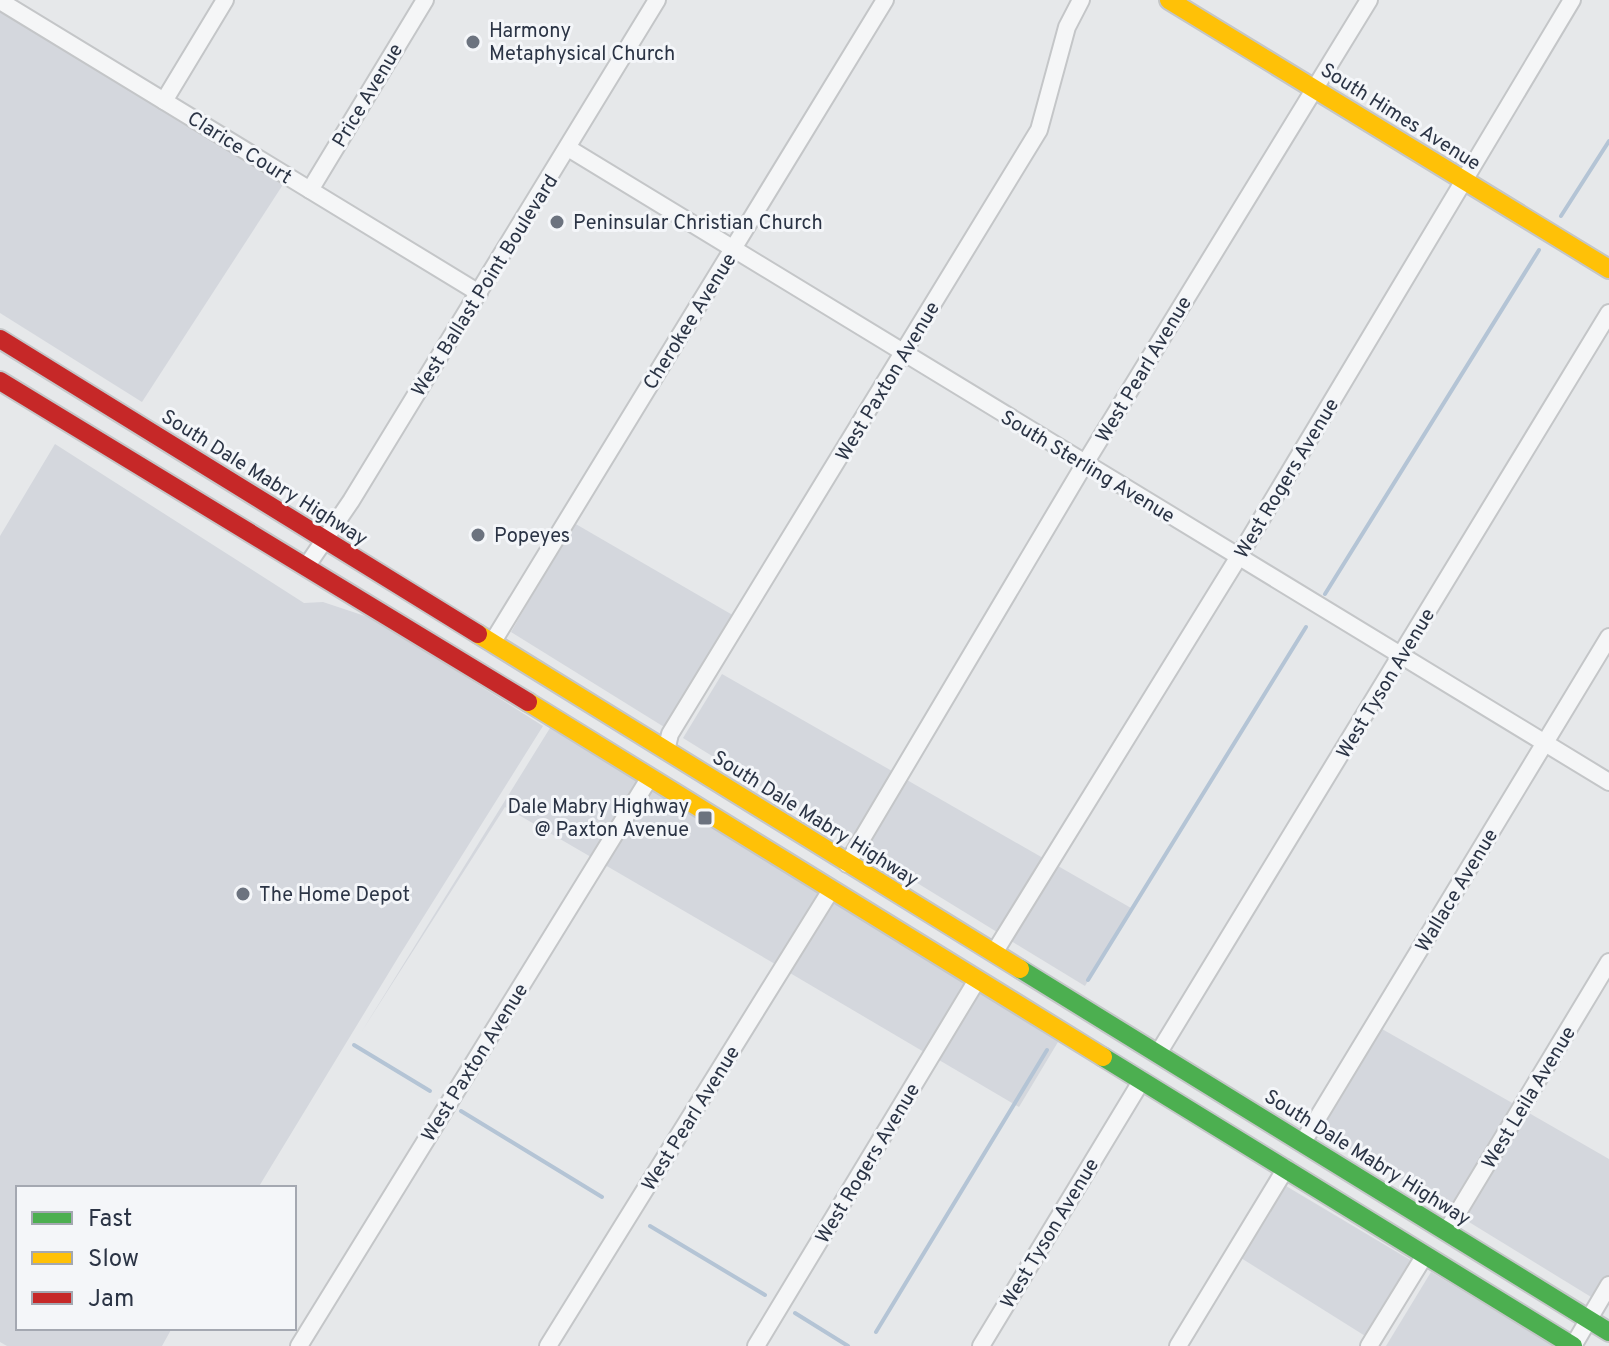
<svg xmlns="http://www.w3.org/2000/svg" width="1609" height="1346" font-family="Overpass,sans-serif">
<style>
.built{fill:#d4d7dd}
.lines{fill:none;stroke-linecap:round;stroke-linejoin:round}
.stream{stroke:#b4c4d5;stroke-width:4}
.street-casing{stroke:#c4c6c8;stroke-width:20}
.fast-casing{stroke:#c4c6c8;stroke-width:22}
.slow-casing{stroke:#c4c6c8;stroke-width:22}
.jam-casing{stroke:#c4c6c8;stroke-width:22}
.street{stroke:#f5f6f7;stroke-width:16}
.fast{stroke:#4caf50;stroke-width:18}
.slow{stroke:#ffc107;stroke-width:18}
.jam{stroke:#c62828;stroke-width:18}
.poi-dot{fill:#6c737f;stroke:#f4f6f9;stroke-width:3}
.labels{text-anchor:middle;stroke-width:6;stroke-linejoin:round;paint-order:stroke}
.poi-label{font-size:20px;fill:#2b3445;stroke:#f4f6f9;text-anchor:start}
.street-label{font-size:20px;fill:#2b3445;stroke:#f4f6f9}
</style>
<rect width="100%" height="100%" fill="#e6e8ea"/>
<g class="built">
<path d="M0 10 284 183 142 402 0 313Z"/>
<path d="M55 444 304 603 323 602 374 619 543 726 399 956 258 1188H18V1328H172L162 1346H7L0 1342V536Z"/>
<path d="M574 523 736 617 669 730 511 632Z"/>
<path d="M722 674 892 771 851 842 683 738Z"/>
<path d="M550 728 638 779 591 857 505 807 362 1031Z"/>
<path d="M907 780 1043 858 997 932 865 851Z"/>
<path d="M653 788 820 892 775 964 605 865Z"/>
<path d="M1058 866 1131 908 1085 986 1011 941Z"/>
<path d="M834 901 966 984 924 1052 790 973Z"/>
<path d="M980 993 1058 1042 1019 1107 939 1060Z"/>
<path d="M1382 1029 1514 1104 1450 1210 1320 1131Z"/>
<path d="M1529 1113 1609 1159V1278L1596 1300 1464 1219Z"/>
<path d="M1286 1186 1417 1264 1370 1339 1241 1258Z"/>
<path d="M1431 1272 1554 1346H1386Z"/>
</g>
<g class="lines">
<g class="stream">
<path d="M1561 216 1609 141"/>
<path d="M1325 594 1539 250"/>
<path d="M1088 980 1306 627"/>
<path d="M354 1045 430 1091"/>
<path d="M461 1111 602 1197"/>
<path d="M650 1226 765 1295"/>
<path d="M795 1313 848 1346"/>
<path d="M876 1332 1047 1050"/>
</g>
<g class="street-casing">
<g id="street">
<path d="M0 1 479 293"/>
<path d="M164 101 225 0"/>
<path d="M568 148 1609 782"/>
<path d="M310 190 425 0"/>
<path d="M306 567 351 501 657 0"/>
<path d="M492 643 885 0"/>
<path d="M666 751 670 734 1039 130 1067 27 1081 0"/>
<path d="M847 864 1084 465 1369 0"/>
<path d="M994 953 1238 558 1572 0"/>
<path d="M1159 1052 1609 313"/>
<path d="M1303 1142 1609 637"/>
<path d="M1446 1232 1609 962"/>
<path d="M299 1346 650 777"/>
<path d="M548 1346 831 890"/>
<path d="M756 1346 977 980"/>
<path d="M981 1346 1142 1080"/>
<path d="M1178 1346 1286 1168"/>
<path d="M1369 1346 1425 1255"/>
<path d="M1573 1346 1609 1285"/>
</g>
</g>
<g class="fast-casing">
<g id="fast">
<path d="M1020 969 1609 1332"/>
<path d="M1103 1057 1573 1346"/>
</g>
</g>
<g class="slow-casing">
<g id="slow">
<path d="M1169 0 1609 269"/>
<path d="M478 634 1020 969"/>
<path d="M528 702 1103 1057"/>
</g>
</g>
<g class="jam-casing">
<g id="jam">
<path d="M0 339 478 634"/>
<path d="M0 381 528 702"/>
</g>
</g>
<use href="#street" class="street"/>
<use href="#fast" class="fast"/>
<use href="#slow" class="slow"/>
<use href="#jam" class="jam"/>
</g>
<g class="poi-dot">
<circle cx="473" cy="42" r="8"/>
<circle cx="557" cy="222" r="8"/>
<circle cx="478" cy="535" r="8"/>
<rect x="697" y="810" width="16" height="16" rx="4"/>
<circle cx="243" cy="894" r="8"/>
</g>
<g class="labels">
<g class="poi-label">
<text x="489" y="37">Harmony<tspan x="489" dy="23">Metaphysical Church</tspan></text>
<text x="573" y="229">Peninsular Christian Church</text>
<text x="494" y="542">Popeyes</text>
<text x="689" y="813" text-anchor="end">Dale Mabry Highway<tspan x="689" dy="23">@ Paxton Avenue</tspan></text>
<text x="259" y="901">The Home Depot</text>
</g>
<g class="street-label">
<text transform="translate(367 95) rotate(-59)" y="7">Price Avenue</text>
<text transform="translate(1401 116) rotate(32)" y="7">South Himes Avenue</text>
<text transform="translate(240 147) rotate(32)" y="7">Clarice Court</text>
<text transform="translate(484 285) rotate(-58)" y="7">West Ballast Point Boulevard</text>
<text transform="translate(689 321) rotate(-58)" y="7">Cherokee Avenue</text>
<text transform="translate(1143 369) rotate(-59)" y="7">West Pearl Avenue</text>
<text transform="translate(887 381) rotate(-59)" y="7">West Paxton Avenue</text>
<text transform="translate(1088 466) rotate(31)" y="7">South Sterling Avenue</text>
<text transform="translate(265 477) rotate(32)" y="7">South Dale Mabry Highway</text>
<text transform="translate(1286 478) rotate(-59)" y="7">West Rogers Avenue</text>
<text transform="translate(1385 683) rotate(-59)" y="7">West Tyson Avenue</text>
<text transform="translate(816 818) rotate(32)" y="7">South Dale Mabry Highway</text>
<text transform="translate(1456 890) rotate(-59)" y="7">Wallace Avenue</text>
<text transform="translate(474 1062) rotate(-58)" y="7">West Paxton Avenue</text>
<text transform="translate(1528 1097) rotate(-59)" y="7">West Leila Avenue</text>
<text transform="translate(690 1118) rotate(-58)" y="7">West Pearl Avenue</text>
<text transform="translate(1368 1157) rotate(32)" y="7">South Dale Mabry Highway</text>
<text transform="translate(867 1163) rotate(-59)" y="7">West Rogers Avenue</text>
<text transform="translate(1049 1233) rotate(-59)" y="7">West Tyson Avenue</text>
</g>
</g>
<rect x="16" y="1186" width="280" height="144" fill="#f4f6f9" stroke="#a4a8b1" stroke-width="2"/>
<rect x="32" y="1212" width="40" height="12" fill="#4caf50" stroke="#a4a8b1" stroke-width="2"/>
<text x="88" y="1226" font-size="24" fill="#2b3445">Fast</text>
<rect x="32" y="1252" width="40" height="12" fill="#ffc107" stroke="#a4a8b1" stroke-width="2"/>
<text x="88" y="1266" font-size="24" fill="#2b3445">Slow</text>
<rect x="32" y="1292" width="40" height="12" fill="#c62828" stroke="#a4a8b1" stroke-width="2"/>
<text x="88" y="1306" font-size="24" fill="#2b3445">Jam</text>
</svg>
